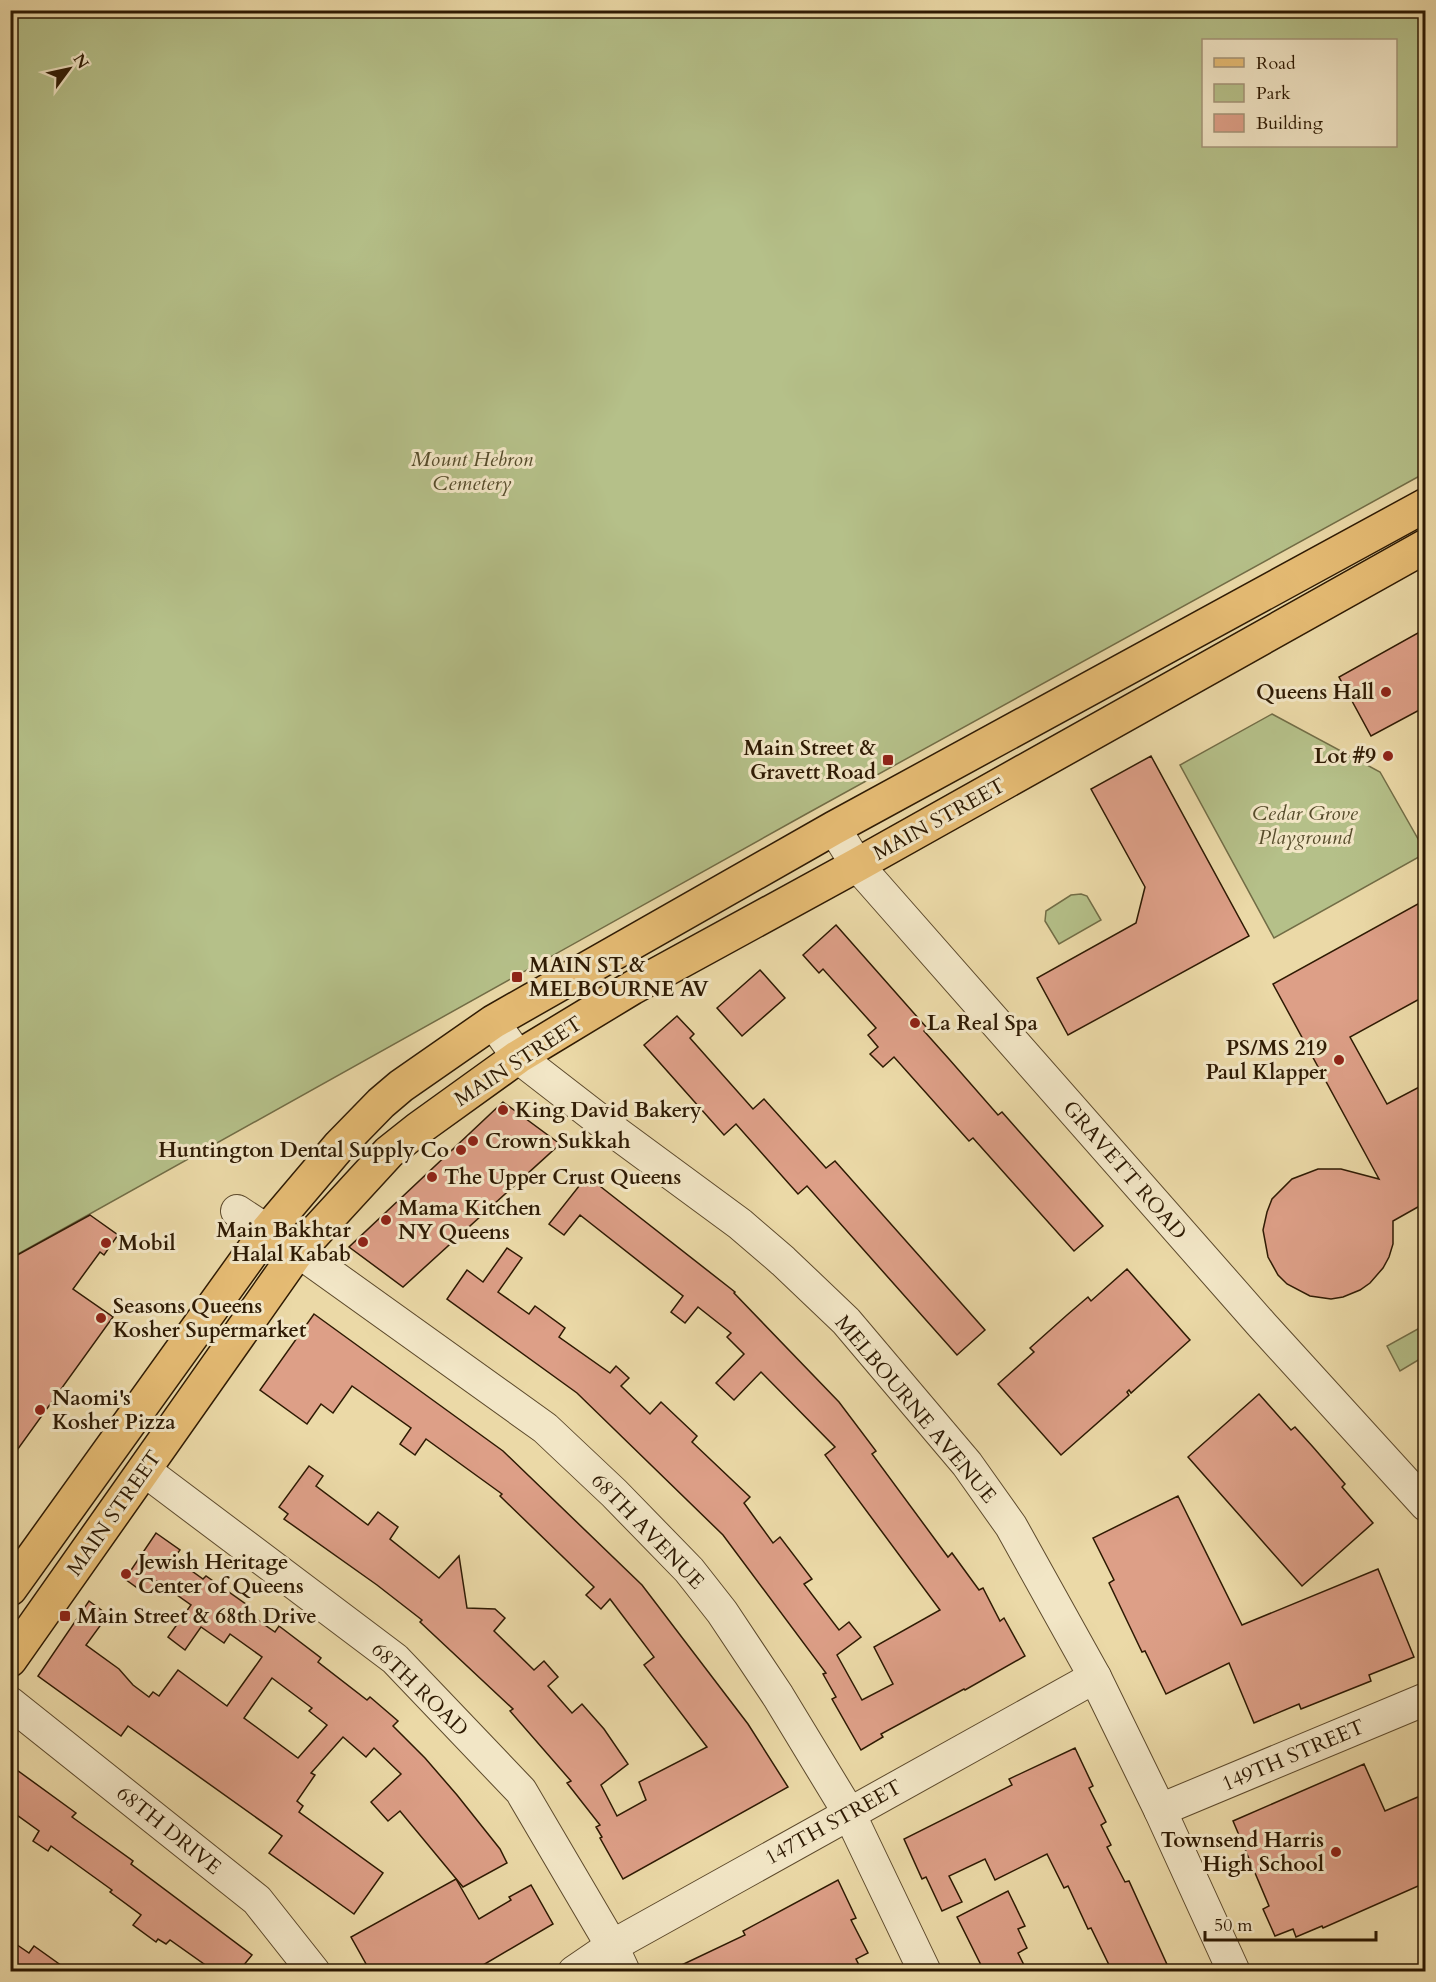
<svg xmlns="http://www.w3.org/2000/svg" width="1436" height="1982" font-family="Cardo,serif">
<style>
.green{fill:#b5c089;stroke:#726d46;stroke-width:1.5;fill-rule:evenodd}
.building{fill:#dd9f87;stroke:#2e1a03;stroke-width:1.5;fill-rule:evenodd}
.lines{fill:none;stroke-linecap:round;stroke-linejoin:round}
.minor-casing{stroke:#5d4a2c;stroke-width:34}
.major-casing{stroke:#2e1a03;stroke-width:36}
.minor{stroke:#f2e6c6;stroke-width:32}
.major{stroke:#e6bc74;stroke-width:33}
.poi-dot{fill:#8f2418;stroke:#f2e6c6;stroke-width:2}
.labels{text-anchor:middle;stroke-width:6;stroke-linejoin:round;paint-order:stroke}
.park-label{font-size:21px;font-style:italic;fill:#564c2b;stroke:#f2e6c6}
.poi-label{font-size:21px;font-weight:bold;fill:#2e1a03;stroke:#f2e6c6;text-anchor:start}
.street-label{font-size:21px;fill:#2e1a03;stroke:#f2e6c6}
</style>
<rect width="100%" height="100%" fill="#ebd9a7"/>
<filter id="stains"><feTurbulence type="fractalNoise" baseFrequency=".00333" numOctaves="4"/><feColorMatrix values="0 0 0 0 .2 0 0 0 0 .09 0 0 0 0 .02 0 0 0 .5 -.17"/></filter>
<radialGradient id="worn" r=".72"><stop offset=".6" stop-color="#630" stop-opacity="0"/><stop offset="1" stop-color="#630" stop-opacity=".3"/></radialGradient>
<g class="green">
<path d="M11 10 1425 11V473L808 813 11 1258ZM1396 40V146H1204V40Z"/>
<path d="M1272 714 1380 772 1426 853 1274 938 1180 765Z"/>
<path d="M1081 894 1087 896 1101 920 1059 944 1045 921 1046 911 1071 895Z"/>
<path d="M1425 1325V1356L1400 1371 1387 1346Z"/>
</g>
<g class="building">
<path d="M1425 629V707L1371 736 1339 677Z"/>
<path d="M1151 756 1249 936 1068 1035 1037 978 1136 923 1145 887 1091 789Z"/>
<path d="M1425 900V996L1350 1037 1387 1104 1425 1084V1203L1393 1221V1244L1389 1257 1383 1268 1370 1283 1360 1290 1343 1297 1331 1299 1310 1296 1287 1284 1278 1275 1268 1257 1263 1230 1267 1212 1272 1199 1292 1179 1318 1169H1341L1379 1179 1273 984Z"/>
<path d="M836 925 927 1028 924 1031 949 1059 998 1115 1002 1112 1103 1226 1074 1251 973 1138 969 1141 894 1057 883 1067 870 1054 878 1047 868 1035 876 1028 823 969 819 973 803 955Z"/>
<path d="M760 970 785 998 742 1036 717 1008Z"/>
<path d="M677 1016 694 1034 690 1038 753 1109 764 1099 826 1168 835 1161 985 1330 957 1355 807 1186 798 1194 736 1124 724 1135 644 1045Z"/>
<path d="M503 1102 560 1144 403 1287 349 1247Z"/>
<path d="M587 1176 735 1292 734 1293 839 1402 876 1451 872 1454 948 1557 952 1553 979 1590 983 1588 1000 1621 1004 1618 1025 1656 965 1690 964 1689 881 1734 883 1737 861 1750 832 1699 836 1697 823 1674 826 1673 723 1535 577 1393 447 1299 467 1270 483 1282 507 1248 522 1258 498 1292 529 1314 535 1306 565 1328 559 1337 610 1373 616 1366 629 1378 621 1386 650 1414 661 1402 697 1436 692 1442 750 1497 744 1503 773 1543 780 1537 812 1579 804 1584 839 1630 849 1622 861 1637 837 1655 862 1700 893 1684 874 1647 940 1610 825 1455 835 1447 761 1372 734 1400 716 1383 744 1354 727 1337 731 1333 698 1307 685 1323 671 1312 683 1296 580 1215 564 1235 549 1224Z"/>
<path d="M90 1215 118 1235 104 1255 100 1252 73 1289 113 1317 10 1460V1259Z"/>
<path d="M1127 1269 1190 1340 1131 1393 1129 1390 1127 1392 1129 1395 1061 1455 998 1384 1034 1352 1030 1348 1067 1315 1088 1297 1091 1301Z"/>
<path d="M314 1314 503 1451 642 1585 748 1724 788 1787 623 1879 600 1838 602 1837 596 1827 600 1825 567 1783 571 1781 510 1711 513 1709 420 1622 422 1620 377 1585 284 1519 288 1514 279 1507 309 1466 323 1476 316 1486 368 1525 378 1512 398 1527 390 1539 439 1578 459 1556 467 1608 495 1609 505 1618 494 1631 534 1670 544 1661 558 1677 548 1686 572 1713 582 1704 604 1729 628 1764 601 1785 617 1816 646 1800 639 1782 707 1747 644 1665 654 1657 610 1599 601 1609 586 1595 594 1587 500 1496 502 1494 426 1439 415 1455 400 1444 411 1428 352 1386 333 1413 321 1404 307 1424 260 1390Z"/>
<path d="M1259 1394 1291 1430 1295 1427 1313 1447 1345 1484 1342 1487 1373 1523 1302 1586 1188 1457Z"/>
<path d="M1178 1496 1242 1625 1378 1569 1414 1657 1369 1675 1371 1681 1301 1709 1299 1704 1254 1723 1229 1663 1166 1694 1145 1651 1142 1652 1130 1627 1109 1583 1114 1580 1093 1538Z"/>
<path d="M156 1533 180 1550 174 1558 203 1579 206 1576 250 1607 246 1612 275 1632 279 1626 321 1658 318 1662 367 1700 370 1697 398 1721 393 1726 425 1758 457 1795 500 1849 507 1863 463 1887 400 1811 388 1821 371 1802 401 1774 374 1748 366 1757 343 1737 311 1773 315 1775 297 1801 303 1806 299 1812 383 1873 354 1914 269 1853 282 1836 128 1726 121 1736 38 1676 89 1601 108 1615 86 1645 119 1669 133 1685 149 1697 153 1692 159 1696 178 1670 227 1706 262 1657 230 1634 224 1643 201 1627 185 1650 168 1637 191 1605 157 1581 147 1595 125 1579ZM272 1678 312 1708 309 1711 327 1725 298 1758 244 1718Z"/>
<path d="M1075 1748 1093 1786 1089 1788 1106 1822 1101 1825 1111 1845 1107 1847 1125 1882 1129 1881 1170 1971H1112L1091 1928 1088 1929 1068 1886 1064 1888 1047 1854 995 1880 985 1859 949 1876 962 1902 942 1911 926 1877 922 1879 904 1839 1012 1785 1009 1779Z"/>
<path d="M1364 1764 1385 1811 1425 1794V1883L1323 1928 1322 1926 1296 1937 1293 1929 1275 1936 1263 1909 1269 1906 1233 1821Z"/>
<path d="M10 1765 76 1813 72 1817 133 1861 131 1864 252 1955 239 1971H214L170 1940 166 1944 158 1939 156 1942 133 1925 141 1915 110 1892 112 1890 51 1846 48 1851 33 1841 39 1831 10 1810Z"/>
<path d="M456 1879 479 1919 511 1900 509 1897 531 1885 553 1924 483 1965 487 1971H370L351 1937Z"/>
<path d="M838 1880 856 1918 851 1920 868 1953 856 1959 862 1971H669L745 1935 743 1931Z"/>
<path d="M1008 1891 1025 1926 1018 1929 1027 1948 1018 1953 1027 1971H984L957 1917Z"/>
<path d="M10 1940 29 1953 34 1946 69 1971H10Z"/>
</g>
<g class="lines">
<g class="minor-casing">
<g id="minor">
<path d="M834 828 857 865 873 883 1262 1325 1426 1505"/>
<path d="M493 1022 518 1057 611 1129 740 1224 783 1261 846 1321 967 1464 1011 1526 1095 1677 1160 1810 1234 1972"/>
<path d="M237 1211 298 1251 545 1428 614 1493 689 1570 722 1612 778 1696 849 1813 925 1972"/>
<path d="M144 1470 395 1659 521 1791 612 1946 624 1972"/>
<path d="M10 1703 257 1900 314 1972"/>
<path d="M1160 1810 1426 1699"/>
<path d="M574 1972 612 1946 1095 1677"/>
</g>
</g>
<g class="major-casing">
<g id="major">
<path d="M10 1589 268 1230 340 1145 381 1103 401 1086 493 1022 834 828 1426 505"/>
<path d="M10 1660 298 1251 389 1152 418 1129 518 1057 632 988 857 865 1426 546"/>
</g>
</g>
<use href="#minor" class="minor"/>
<use href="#major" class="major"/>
</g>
<g class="poi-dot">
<circle cx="1386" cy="692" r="6"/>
<circle cx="1388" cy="756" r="6"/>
<rect x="882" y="754" width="12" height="12" rx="3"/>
<rect x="511" y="971" width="12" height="12" rx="3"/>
<circle cx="915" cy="1023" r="6"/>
<circle cx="1339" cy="1060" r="6"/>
<circle cx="503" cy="1110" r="6"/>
<circle cx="473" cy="1141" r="6"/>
<circle cx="461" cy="1150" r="6"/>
<circle cx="432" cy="1177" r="6"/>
<circle cx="386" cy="1220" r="6"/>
<circle cx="363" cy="1242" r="6"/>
<circle cx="106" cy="1243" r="6"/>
<circle cx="101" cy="1318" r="6"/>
<circle cx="40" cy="1410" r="6"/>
<circle cx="126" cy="1574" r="6"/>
<rect x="59" y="1610" width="12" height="12" rx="3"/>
<circle cx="1336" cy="1852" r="6"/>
</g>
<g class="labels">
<g class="park-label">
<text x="472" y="466">Mount Hebron<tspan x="472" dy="24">Cemetery</tspan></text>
<text x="1305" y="820">Cedar Grove<tspan x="1305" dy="24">Playground</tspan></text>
</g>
<g class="poi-label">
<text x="1374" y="699" text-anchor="end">Queens Hall</text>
<text x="876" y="755" text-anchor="end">Main Street &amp;<tspan x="876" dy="24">Gravett Road</tspan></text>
<text x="1376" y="763" text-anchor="end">Lot #9</text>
<text x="529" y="972">MAIN ST &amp;<tspan x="529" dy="24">MELBOURNE AV</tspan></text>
<text x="927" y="1030">La Real Spa</text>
<text x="1327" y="1055" text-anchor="end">PS/MS 219<tspan x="1327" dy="24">Paul Klapper</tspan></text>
<text x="515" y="1117">King David Bakery</text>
<text x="485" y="1148">Crown Sukkah</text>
<text x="449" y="1157" text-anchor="end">Huntington Dental Supply Co</text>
<text x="444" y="1184">The Upper Crust Queens</text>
<text x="398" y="1215">Mama Kitchen<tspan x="398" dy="24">NY Queens</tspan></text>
<text x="351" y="1237" text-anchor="end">Main Bakhtar<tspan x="351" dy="24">Halal Kabab</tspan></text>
<text x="118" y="1250">Mobil</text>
<text x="113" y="1313">Seasons Queens<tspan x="113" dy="24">Kosher Supermarket</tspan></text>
<text x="52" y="1405">Naomi's<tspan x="52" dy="24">Kosher Pizza</tspan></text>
<text x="138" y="1569">Jewish Heritage<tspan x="138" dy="24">Center of Queens</tspan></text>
<text x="77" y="1623">Main Street &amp; 68th Drive</text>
<text x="1324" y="1847" text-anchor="end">Townsend Harris<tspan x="1324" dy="24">High School</tspan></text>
</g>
<g class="street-label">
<text transform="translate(939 819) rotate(-29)" y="7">MAIN STREET</text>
<text transform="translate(518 1061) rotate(-33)" y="7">MAIN STREET</text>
<text transform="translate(1125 1170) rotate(49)" y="7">GRAVETT ROAD</text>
<text transform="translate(916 1409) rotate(50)" y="7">MELBOURNE AVENUE</text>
<text transform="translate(114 1513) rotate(-55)" y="7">MAIN STREET</text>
<text transform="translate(648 1531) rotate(46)" y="7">68TH AVENUE</text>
<text transform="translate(420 1689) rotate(44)" y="7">68TH ROAD</text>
<text transform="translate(1293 1755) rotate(-23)" y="7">149TH STREET</text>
<text transform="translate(833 1822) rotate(-29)" y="7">147TH STREET</text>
<text transform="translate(169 1830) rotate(39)" y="7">68TH DRIVE</text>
</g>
</g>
<rect width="1436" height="1982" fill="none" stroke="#ebd9a7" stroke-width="36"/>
<rect x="12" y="12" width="1412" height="1958" fill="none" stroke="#2e1a03" stroke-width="3"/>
<rect x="18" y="18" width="1400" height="1946" fill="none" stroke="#2e1a03" stroke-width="1.5"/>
<rect x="1202" y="39" width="195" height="108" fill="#f2e6c6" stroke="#a49478" stroke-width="1.5"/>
<rect x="1214" y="58" width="30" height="9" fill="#e6bc74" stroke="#a49478" stroke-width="1.5"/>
<text x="1256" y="69" font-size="18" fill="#2e1a03">Road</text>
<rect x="1214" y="84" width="30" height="18" fill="#b5c089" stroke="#a49478" stroke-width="1.5"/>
<text x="1256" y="99" font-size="18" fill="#2e1a03">Park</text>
<rect x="1214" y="114" width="30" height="18" fill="#dd9f87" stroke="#a49478" stroke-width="1.5"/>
<text x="1256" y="129" font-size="18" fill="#2e1a03">Building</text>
<g transform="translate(69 69) rotate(57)" stroke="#f2e6c6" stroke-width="4.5" paint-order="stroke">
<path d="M0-4.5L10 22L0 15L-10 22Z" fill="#2e1a03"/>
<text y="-9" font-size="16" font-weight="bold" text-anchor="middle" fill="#2e1a03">N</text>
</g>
<path d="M1205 1931v9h171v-9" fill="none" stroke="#2e1a03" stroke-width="3"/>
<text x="1214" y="1931" font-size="18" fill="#2e1a03" stroke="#f2e6c6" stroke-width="4.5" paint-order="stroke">50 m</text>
<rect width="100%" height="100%" filter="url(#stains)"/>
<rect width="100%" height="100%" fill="url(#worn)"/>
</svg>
